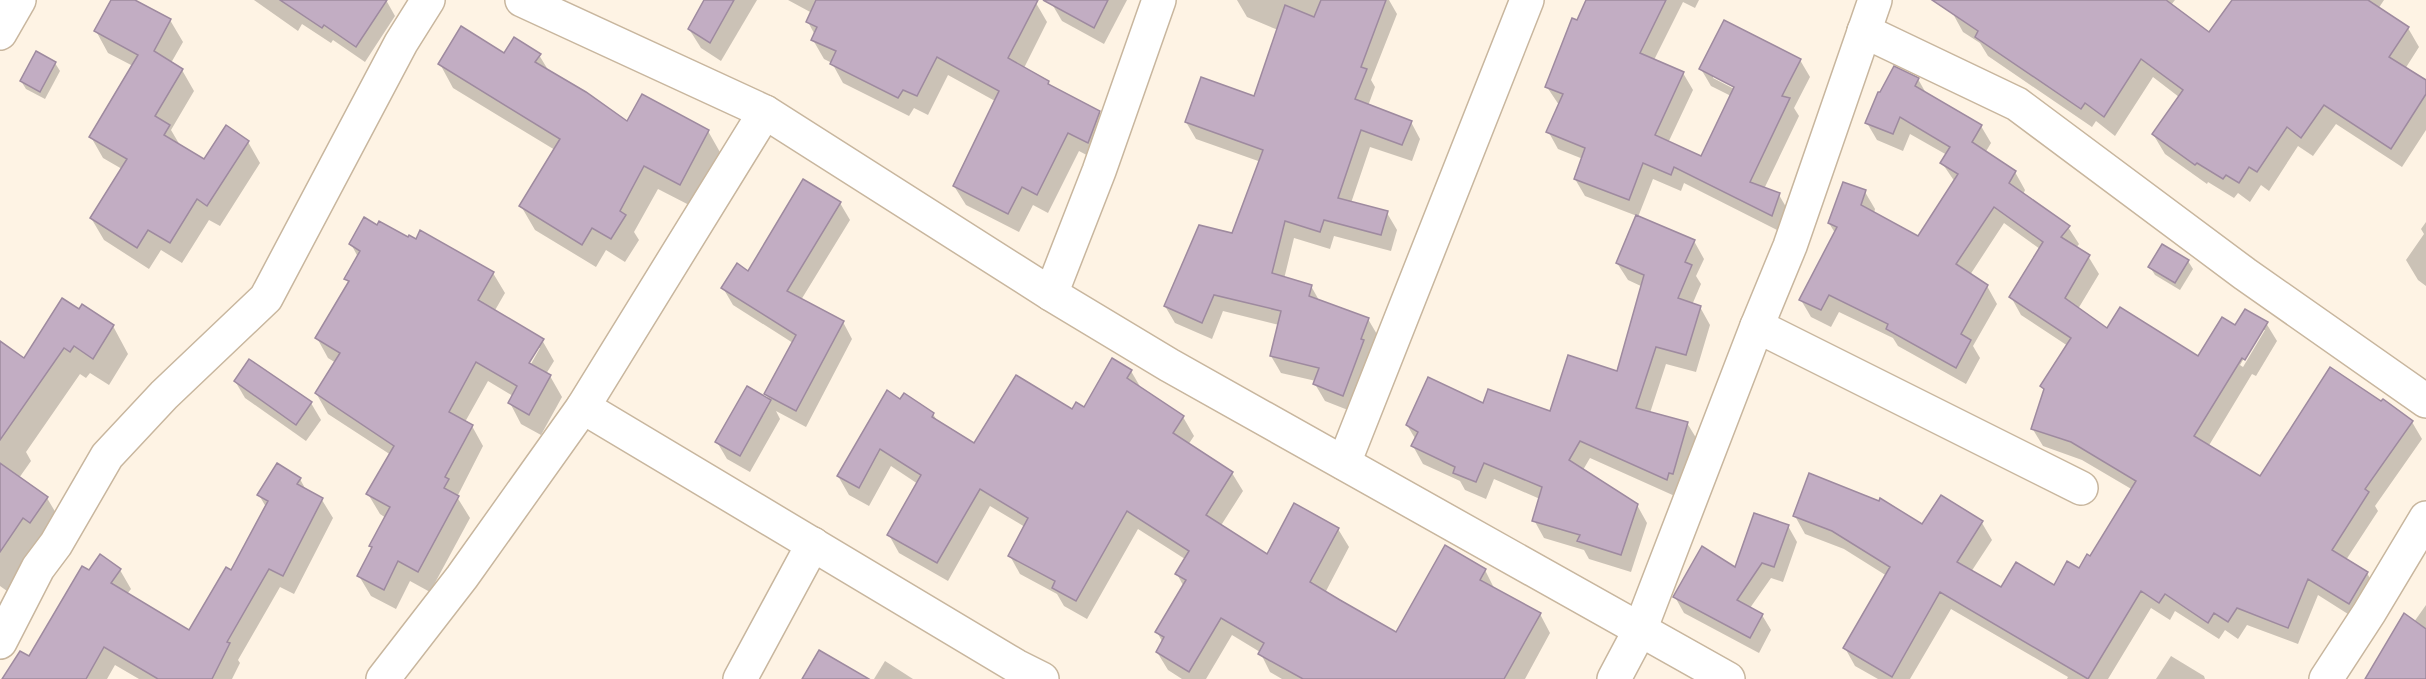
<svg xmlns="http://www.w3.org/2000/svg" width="2426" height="679" font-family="'Noto Serif',serif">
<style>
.shadow{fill:#0003;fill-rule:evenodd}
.building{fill:#c2adc3;stroke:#9e8a9f;stroke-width:1.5}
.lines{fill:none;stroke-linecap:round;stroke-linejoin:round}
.street-casing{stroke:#c8b69e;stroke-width:36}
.street{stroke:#fff;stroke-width:33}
</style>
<rect width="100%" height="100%" fill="#fef3e4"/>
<g class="shadow">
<path d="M112 0H132L170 20 183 42 171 63 182 70 194 91 171 130 181 147 204 161 248 142 260 163 220 226 209 220 182 263 161 250 149 269 104 240 91 218 122 169 103 158 91 137 133 66 108 53 96 31Z"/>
<path d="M254 0H386L395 16 365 62 333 40 331 43 302 24 298 31Z"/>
<path d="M705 0H757L721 61 701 48 689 29Z"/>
<path d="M788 0H1030L1036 3 1047 22 1024 68 1048 82 1052 87 1099 112 1110 131 1098 161 1079 151 1048 213 1033 205 1019 232 966 205 954 186 995 101 948 75 928 115 914 108 909 116 843 83 832 63 824 59 813 40 815 35 808 22 812 13Z"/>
<path d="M1055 0H1127L1104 44 1062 21 1052 4Z"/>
<path d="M1237 0H1389L1397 14 1371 80 1375 87 1368 106 1411 122 1420 139 1412 161 1370 147 1351 203 1387 213 1397 230 1391 251 1334 236 1330 249 1294 238 1284 279 1311 286 1320 302 1368 319 1378 336 1353 412 1325 401 1315 384 1316 381 1281 373 1271 356 1279 325 1223 311 1212 339 1175 323 1165 306 1233 235 1261 162 1196 139 1186 122 1255 98 1278 30 1247 17Z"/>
<path d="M1588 0H1699L1695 8 1683 2 1654 60 1683 73 1693 90 1668 143 1702 158 1731 96 1711 86 1701 69 1800 60 1810 77 1794 108 1799 116 1764 189 1779 195 1789 212 1781 232 1684 183 1681 191 1653 179 1638 217 1694 241 1704 259 1696 276 1701 284 1692 305 1700 307 1710 325 1696 372 1666 364 1650 413 1687 423 1698 441 1677 497 1590 458 1583 470 1637 505 1647 523 1631 572 1589 559 1584 550 1544 538 1534 520 1540 499 1494 479 1486 499 1465 490 1460 481 1423 464 1413 446 1416 440 1407 425 1483 405 1551 413 1618 373 1643 287 1628 280 1617 263 1637 216 1585 196 1575 179 1583 159 1558 149 1548 131 1559 105 1547 87ZM1713 75 1742 89 1740 92 1713 78Z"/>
<path d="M1960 0H2175L2171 5 2210 34 2233 0H2384L2378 9 2408 28 2419 47 2405 69 2426 82V130L2402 167 2336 124 2313 156 2298 146 2269 191 2261 185 2250 202 2238 193 2234 198 2208 182 2207 184 2165 154 2153 134 2179 97 2153 77 2115 136 2096 121 2092 127 1988 56 1980 43 1963 32 1952 12Z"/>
<path d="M505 55H539L550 73 628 123 708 131 721 154 693 207 658 189 634 232 639 240 625 262 606 250 596 267 535 230 521 206 555 150 453 88 440 64Z"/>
<path d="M55 63 60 71 45 99 26 89 21 81Z"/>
<path d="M1918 79 1927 95 1981 126 1991 143 1985 153 2015 172 2025 190 2023 195 2068 227 2079 244 2076 248 2088 256 2099 274 2078 309 2108 330 2199 358 2236 327 2266 323 2277 341 2256 376 2252 374 2208 447 2261 478 2412 422 2422 439 2375 506 2378 511 2346 560 2367 573 2377 591 2359 621 2318 595 2298 644 2247 625 2238 639 2225 630 2219 639 2175 611 2170 620 2151 608 2108 679H2067L2068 677 1951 609 1910 679H1878L1855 666 1845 648 1887 576 1844 549 1805 534 1795 516 1923 526 1982 523 1992 540 1971 572 2001 589 2054 587 2079 571 2091 558 2133 490 2082 460 2043 446 2032 428 2045 391 2042 386 2068 346 2021 315 2011 297 2040 249 2004 223 1970 275 1987 286 1997 304 1973 346 1980 358 1966 384 1898 346 1893 338 1839 312 1831 327 1811 317 1801 300 1835 233 1829 223 1865 192 1875 209 1874 213 1918 238 1955 182 1942 163 1947 155 1910 134 1903 151 1877 140 1867 123ZM2261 330H2265L2243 367 2240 365Z"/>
<path d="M840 203 850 220 801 300 843 322 852 339 806 427 776 411 780 419 750 472 727 459 717 442 747 388 771 402 766 394 793 343 733 305 723 288 748 273Z"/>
<path d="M2426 222V286L2418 280 2406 260 2424 234 2421 229Z"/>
<path d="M408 239 493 273 505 293 494 312 542 340 554 361 546 374 550 376 562 397 541 435 521 424 510 403 513 396 488 381 465 422 472 426 483 446 457 497 470 518 430 592 410 581 396 609 371 596 359 576 373 549 371 546 386 518 380 514 368 494 391 455 328 414 316 393 336 363 328 358 317 338 349 283 346 279 358 257 351 244ZM537 348H540L527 371 524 369Z"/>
<path d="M2188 261 2193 269 2180 290 2155 275 2150 267Z"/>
<path d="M79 311 113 326 128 354 109 385 90 373 86 378 80 374 26 452 31 461 19 478 47 498 63 525 39 544 7 591 0 586V350L24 360Z"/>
<path d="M1131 371 1142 390 1183 417 1194 436 1188 445 1232 473 1243 491 1220 527 1267 556 1338 529 1349 547 1325 593 1396 634 1485 570 1495 590 1540 614 1550 633 1525 679H1282L1270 672 1260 652 1232 635 1206 679H1182L1168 670 1157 652 1163 643 1157 632 1184 587 1177 574 1185 559 1138 529 1087 619 1064 606 1057 594 1020 574 1010 556 1025 527 990 506 948 581 899 553 889 535 918 484 891 466 869 506 849 495 838 476 901 401 933 414 938 422 974 445 1084 409Z"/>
<path d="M235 381 311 403 321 420 306 441 245 398Z"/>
<path d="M300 479 307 492 322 500 333 518 294 594 280 587 238 660 240 663 232 679H139L115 665 107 679H3L29 658 90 572 120 570 131 589 127 594 190 632 232 572 266 507 259 495Z"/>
<path d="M1788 526 1797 542 1783 582 1771 578 1750 608 1762 615 1771 630 1759 653 1684 613 1675 597 1736 569Z"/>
<path d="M2426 605V679H2366L2414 622Z"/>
<path d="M2171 656 2204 676 2205 679H2156Z"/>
<path d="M885 661 913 679H874Z"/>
</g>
<g class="building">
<path d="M111 0H135L171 19 154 51 183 69 155 116 170 125 164 135 204 159 226 125 249 141 207 206 197 199 170 243 148 230 137 248 90 218 127 159 89 137 138 55 94 31Z"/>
<path d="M280 0H387L356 47 324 25 322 28Z"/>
<path d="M704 0H734L710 43 688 29Z"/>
<path d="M816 0H1038L1008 58 1049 81 1048 84 1100 111 1088 143 1068 133 1037 195 1022 187 1008 214 953 186 999 91 937 57 917 96 903 90 898 98 830 64 836 51 811 40 817 27 806 22Z"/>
<path d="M1043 0H1108L1094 28Z"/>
<path d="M1321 0H1386L1361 67 1367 69 1355 99 1412 121 1402 145 1361 130 1338 198 1388 211 1381 235 1324 220 1320 232 1285 221 1272 273 1312 285 1309 296 1369 318 1361 339 1364 340 1343 396 1313 384 1319 368 1270 356 1281 311 1214 295 1202 323 1164 306 1199 225 1232 233 1263 150 1185 122 1201 77 1254 96 1285 5 1314 17Z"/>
<path d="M1586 0H1666L1640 53 1684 72 1655 135 1701 156 1734 87 1699 69 1724 20 1801 59 1782 96 1790 98 1750 182 1780 193 1772 216 1674 167 1671 175 1643 163 1629 200 1574 179 1585 148 1546 132 1563 94 1545 87 1572 18 1577 20Z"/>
<path d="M1932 0H2166L2209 32 2232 0H2368L2409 27 2389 57 2426 80V94L2391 149 2324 105 2301 138 2287 127 2257 172 2249 167 2239 183 2226 175 2223 179 2197 163 2195 165 2152 134 2183 90 2141 59 2104 117 2085 103 2081 109 1975 37 1978 31Z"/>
<path d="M461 26 504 53 514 37 541 54 535 62 586 92 627 121 642 94 709 130 680 185 644 166 620 211 626 215 611 239 592 228 582 245 519 206 560 139 438 64Z"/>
<path d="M36 51 56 62 40 92 20 81Z"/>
<path d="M1894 66 1919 78 1915 86 1982 125 1972 142 2016 171 2009 183 2070 226 2061 237 2090 255 2065 298 2107 328 2120 307 2198 356 2222 317 2235 325 2245 309 2268 322 2245 360 2242 358 2194 436 2260 476 2330 367 2381 401 2383 399 2413 421 2365 489 2369 492 2332 550 2368 572 2349 604 2308 579 2288 628 2237 608 2228 622 2214 613 2208 623 2165 594 2159 603 2141 591 2088 679 1940 592 1892 677 1843 648 1890 567 1832 531 1793 516 1809 473 1879 501 1880 498 1922 524 1941 495 1983 521 1957 562 2001 587 2016 562 2054 585 2067 561 2079 568 2087 554 2090 556 2136 481 2071 442 2031 429 2044 389 2040 386 2071 338 2009 297 2043 242 1994 207 1956 264 1988 285 1961 334 1971 340 1956 368 1886 329 1888 324 1829 295 1821 310 1799 300 1837 227 1828 223 1843 182 1866 190 1861 205 1918 236 1958 174 1940 163 1950 147 1900 117 1893 134 1865 123 1878 92H1880Z"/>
<path d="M803 179 841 202 787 291 844 321 796 411 764 394 796 335 721 288 737 263 748 271Z"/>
<path d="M1636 215 1695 240 1685 262 1692 265 1678 298 1701 306 1686 355 1656 347 1636 408 1688 422 1673 474 1669 473 1667 480 1580 441 1569 460 1638 504 1621 555 1577 541 1580 535 1532 521 1542 487 1484 463 1476 482 1453 473 1455 467 1411 446 1418 432 1406 425 1428 377 1483 403 1488 389 1550 411 1568 355 1617 371 1644 275 1616 263Z"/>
<path d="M364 217 377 225 379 221 408 237 409 235 416 239 420 230 494 272 478 300 544 339 529 363 551 375 529 415 508 403 517 386 476 362 449 412 473 425 445 477 449 479 444 488 459 496 418 572 398 561 384 590 357 576 372 547 369 546 390 507 366 494 394 446 315 393 340 353 315 338 349 281 344 279 360 251 349 244Z"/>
<path d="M2162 244 2189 260 2175 283 2148 267Z"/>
<path d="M62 298 79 309 82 304 114 325 93 359 74 346 70 352 64 348 0 440V341L24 358Z"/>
<path d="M1112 358 1132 370 1127 378 1184 416 1173 433 1233 472 1206 515 1267 554 1294 503 1339 528 1310 582 1340 600 1396 632 1445 545 1486 569 1480 580 1541 613 1504 679H1303L1258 654 1264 643 1221 618 1189 672 1156 652 1164 637 1155 632 1186 580 1175 574 1189 551 1127 511 1076 601 1052 588 1055 581 1008 556 1028 518 980 489 937 563 887 535 921 475 880 449 859 488 837 476 887 390 900 399 904 393 934 413 932 417 974 443 1016 375 1072 409 1076 402 1084 407Z"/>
<path d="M249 359 312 402 296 425 234 381Z"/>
<path d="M747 386 771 400 740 456 715 442Z"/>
<path d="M0 463 48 497 30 523 23 518 0 552Z"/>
<path d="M277 463 301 478 297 484 323 498 283 576 269 569 227 642 230 643 212 679H158L104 647 86 679H2L20 651 29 656 82 566 89 570 100 554 121 569 111 583 189 630 226 567 231 570 268 501 257 495Z"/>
<path d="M1754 513 1789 525 1774 567 1762 563 1737 600 1763 614 1750 638 1673 597 1702 546 1735 567Z"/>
<path d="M2404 613 2426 629V679H2365Z"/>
<path d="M819 650 869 679H802Z"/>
</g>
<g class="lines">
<g class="street-casing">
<g id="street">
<path d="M522 0 765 112 1051 294 1169 365 1728 679"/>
<path d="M1864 31 2017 104 2245 274 2426 401"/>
<path d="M0 33 19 0"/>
<path d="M1051 294 1099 171 1159 0"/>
<path d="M1757 326 2081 488"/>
<path d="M583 407 1016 666 1042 679"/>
<path d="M1344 463 1527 0"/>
<path d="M0 642 38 568 56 544 107 456 164 395 266 298 401 43 428 0"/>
<path d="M383 679 462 577 583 407 765 112"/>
<path d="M740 679 813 544"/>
<path d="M1614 679 1640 630 1757 326 1790 246 1875 0"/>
<path d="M2326 679 2369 613 2426 518"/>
</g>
</g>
<use href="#street" class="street"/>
</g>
</svg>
